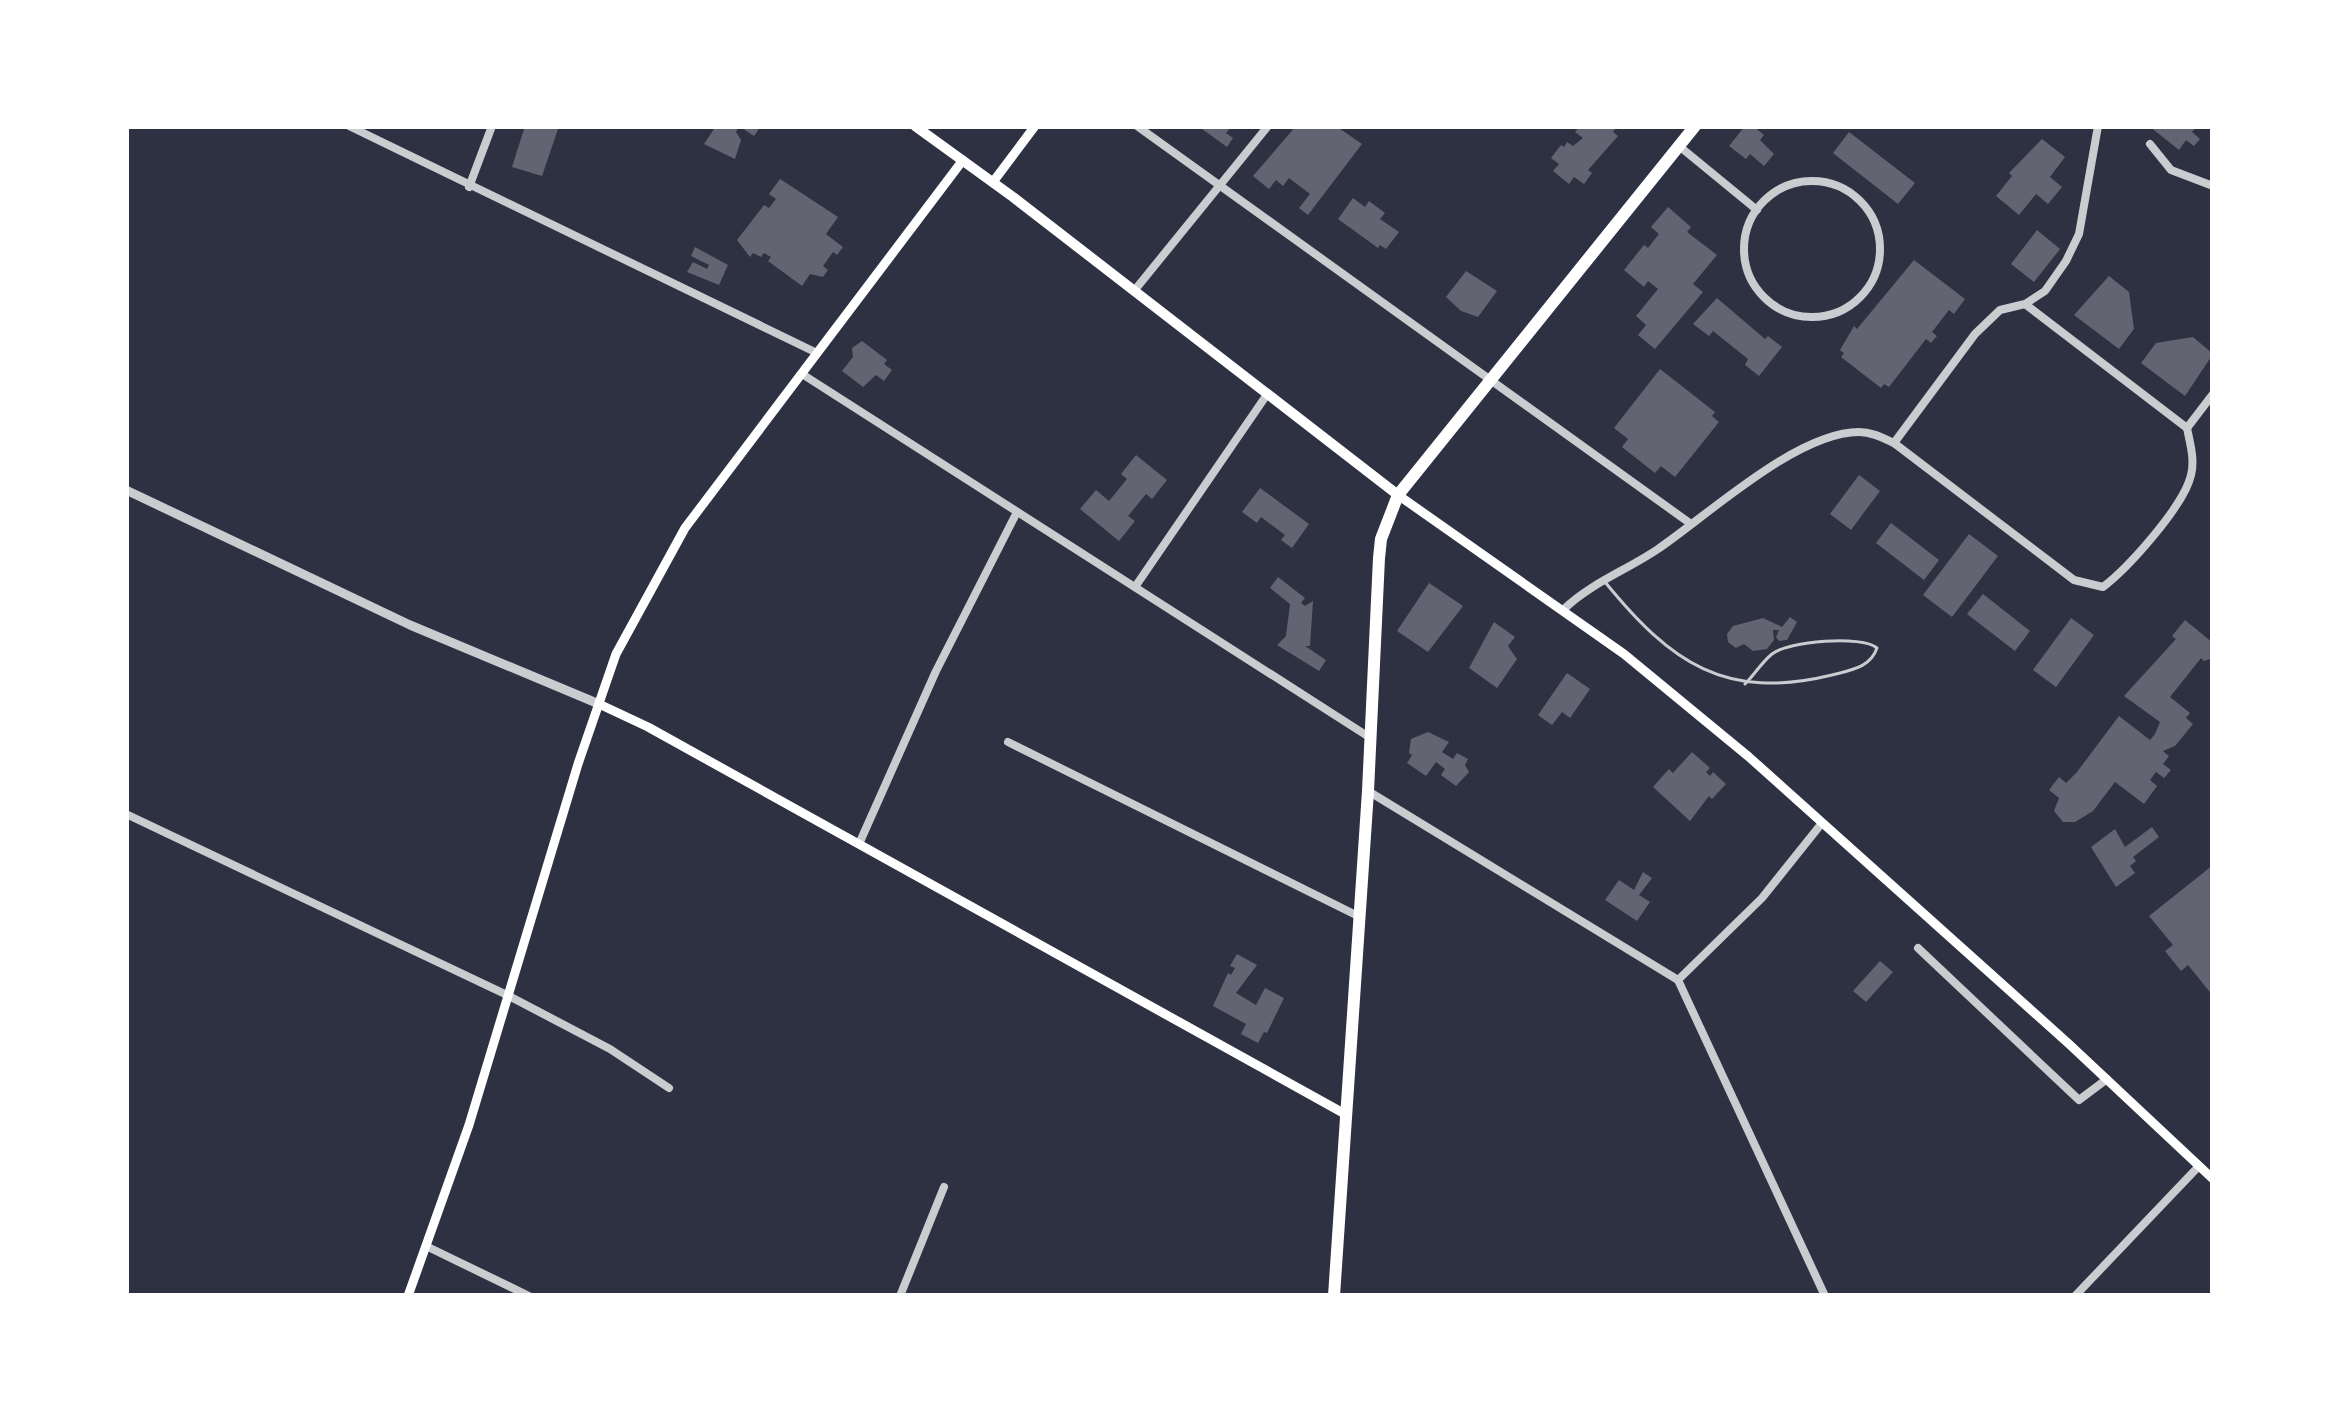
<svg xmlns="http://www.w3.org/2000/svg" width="2339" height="1422" font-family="'Public Sans',sans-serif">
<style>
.building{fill:#626471}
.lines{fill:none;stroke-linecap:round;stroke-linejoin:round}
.service{stroke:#caccd0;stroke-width:3}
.minor{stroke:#caccd0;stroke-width:8}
.tertiary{stroke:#caccd0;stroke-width:9}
.secondary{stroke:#fff;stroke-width:9}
.primary{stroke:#fff;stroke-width:10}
.trunk{stroke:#fff;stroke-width:12}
</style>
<rect width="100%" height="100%" fill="#2d3142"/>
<g class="building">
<path d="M525 126H559L542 176 512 167Z"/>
<path d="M716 126H761L754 136 739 126 736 132 741 140 735 159 704 144Z"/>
<path d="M1198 126H1232L1226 133 1233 138 1227 147Z"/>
<path d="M1296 126H1336L1362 144 1308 215 1299 208 1310 194 1289 178 1283 186 1276 180 1269 189 1253 176Z"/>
<path d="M1580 126H1617L1613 132 1618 136 1588 170 1592 173 1584 184 1574 177 1569 184 1553 171 1559 164 1551 158 1561 145 1564 147 1567 142 1573 146 1583 138 1575 132Z"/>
<path d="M1745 126H1753L1764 135 1760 140 1774 154 1764 166 1750 154 1746 159 1729 146Z"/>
<path d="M2149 126H2197L2192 132 2200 139 2194 146 2186 140 2179 150Z"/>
<path d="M1849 132 1915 183 1898 204 1833 153Z"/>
<path d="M2042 139 2065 157 2050 177 2062 187 2048 204 2036 194 2019 215 1996 196 2012 176 2009 173Z"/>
<path d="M780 179 838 217 826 234 843 247 837 255 833 252 823 266 828 270 823 277 810 274 802 286 768 261 771 257 764 253 761 257 753 253 750 257 737 240 764 205 769 208 776 199 769 194Z"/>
<path d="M1353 198 1365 207 1369 201 1385 213 1380 219 1399 232 1386 249 1380 245 1378 248 1338 219Z"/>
<path d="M1668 207 1691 227 1687 232 1717 255 1693 284 1703 292 1655 349 1638 335 1646 325 1636 316 1658 289 1648 281 1644 287 1624 270 1644 245 1648 248 1659 234 1651 227Z"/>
<path d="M2037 230 2060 249 2034 282 2011 264Z"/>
<path d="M695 247 728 265 719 285 687 272 693 262 707 269 709 265 691 256Z"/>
<path d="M1914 260 1965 299 1954 314 1949 310 1932 332 1937 336 1931 343 1926 339 1889 387 1884 384 1881 388 1841 357 1844 353 1840 350 1854 326 1857 329Z"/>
<path d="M1466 271 1497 291 1478 317 1461 311 1446 297Z"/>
<path d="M2109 276 2129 292 2134 329 2119 349 2074 315Z"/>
<path d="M1717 298 1765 339 1768 336 1782 347 1759 376 1745 365 1748 359 1713 331 1709 336 1693 324Z"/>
<path d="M2193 337 2213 354 2185 396 2141 363 2156 343Z"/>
<path d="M862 341 887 360 884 364 892 370 884 381 876 375 863 387 842 371 853 357 852 348Z"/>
<path d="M1660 369 1715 412 1712 416 1719 422 1675 477 1661 466 1655 473 1622 447 1628 439 1614 428Z"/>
<path d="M1136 455 1167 480 1152 499 1146 494 1128 516 1135 521 1119 541 1080 509 1096 490 1109 501 1127 479 1121 474Z"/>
<path d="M1859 475 1880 491 1851 530 1830 514Z"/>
<path d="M1260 488 1309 524 1292 548 1281 540 1285 535 1261 517 1257 523 1242 512Z"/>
<path d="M1891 523 1939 560 1924 580 1876 543Z"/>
<path d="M1969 534 1998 556 1952 617 1923 595Z"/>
<path d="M1278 577 1305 598 1301 603 1305 606 1313 601 1310 646H1305L1326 660 1319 671 1277 645 1286 636 1290 604 1270 588Z"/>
<path d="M1429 583 1463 606 1428 652 1397 631Z"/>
<path d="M1983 594 2030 631 2015 651 1967 614Z"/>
<path d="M1790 617 1797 622 1787 640 1779 641 1776 637 1779 630H1773L1774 640 1767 649 1753 651 1744 644 1736 648 1728 642 1727 634 1733 626 1763 618 1782 627Z"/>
<path d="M2071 618 2094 635 2056 687 2033 670Z"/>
<path d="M2185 620 2213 643V658L2204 661 2201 658 2170 697 2190 713 2186 718 2193 724 2175 746 2163 751 2169 756 2163 764 2171 770 2164 778 2156 772 2150 780 2157 786 2144 804 2115 782 2093 811 2075 822H2063L2054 811 2059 798 2049 790 2059 777 2066 783 2077 772 2119 716 2150 740 2155 734 2160 722 2124 696 2176 639 2172 636Z"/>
<path d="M1494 622 1515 637 1508 646 1517 659 1497 688 1469 668Z"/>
<path d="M1567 673 1590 689 1570 718 1562 712 1552 725 1538 715Z"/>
<path d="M1428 732 1449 742 1442 752 1453 759 1457 753 1468 759 1465 765 1469 772 1456 786 1441 775 1445 769 1436 762 1426 776 1407 763 1412 755 1409 753 1411 739Z"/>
<path d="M1692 752 1710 768 1706 772 1710 776 1713 772 1726 784 1712 799 1709 796 1690 821 1653 787 1669 769 1673 773Z"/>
<path d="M2152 827 2159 837 2133 857 2136 861 2130 866 2135 873 2116 887 2091 847 2115 829 2125 847Z"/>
<path d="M2213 865V996L2188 965 2181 971 2165 951 2173 945 2149 916Z"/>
<path d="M1643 872 1652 878 1639 895 1650 902 1637 921 1605 900 1619 880 1634 890Z"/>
<path d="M1237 954 1257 965 1236 993 1256 1005 1265 988 1284 998 1267 1033 1264 1032 1258 1043 1241 1034 1246 1024 1213 1006 1228 973 1231 975 1235 968 1230 966Z"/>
<path d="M1880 961 1893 972 1866 1002 1853 991Z"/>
</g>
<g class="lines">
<path class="service" d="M1605 582C1671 663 1725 701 1832 675 1851 670 1870 668 1877 648 1862 635 1788 641 1772 654 1762 662 1754 675 1745 684"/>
<g class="minor">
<path d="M349 126 817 353"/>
<path d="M1137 126 1691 524"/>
<path d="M2150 144 2171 170 2213 186"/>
<path d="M1679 146 1757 210"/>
<circle cx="1812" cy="249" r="68"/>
<path d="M469 187 492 126"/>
<path d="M1134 291 1268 126"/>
<path d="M2025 304 2187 428C2190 443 2195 460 2191 475 2184 506 2128 568 2103 587L2074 580 1894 443 1975 334 2000 310 2025 304 2045 291 2066 261 2079 234 2098 126"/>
<path d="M802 374 1369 737"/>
<path d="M2187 428 2213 394"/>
<path d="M1135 587 1268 393"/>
<path d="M1564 609C1591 583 1627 570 1658 549 1708 515 1797 432 1859 432 1872 432 1883 438 1894 443"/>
<path d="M1008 742 1358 916"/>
<path d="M1368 791 1678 980 1825 1296"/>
<path d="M126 814 509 996 610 1049 669 1088"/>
<path d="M859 844 936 671 1017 512"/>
<path d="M1918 948 2079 1100 2107 1079"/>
<path d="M1678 980 1762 898 1822 823"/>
<path d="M428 1247 529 1296"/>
<path d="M900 1296 944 1187"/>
<path d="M2075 1296 2199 1166"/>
</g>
<path class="tertiary" d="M126 490 410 625 599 704"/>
<g class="secondary">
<path d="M993 182 1035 126"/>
<path d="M1398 495 1624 654 1749 757 2069 1044 2213 1179"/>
<path d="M599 704 648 727 1345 1114"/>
<path d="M408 1296 469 1125 578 764 616 654 685 528 963 160"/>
</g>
<path class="primary" d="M915 126 1013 197 1398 495"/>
<path class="trunk" d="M1334 1296 1368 791 1379 558 1381 539 1398 495 1695 126"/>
</g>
<rect width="2339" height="1422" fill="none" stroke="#ffffff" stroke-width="258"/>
</svg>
